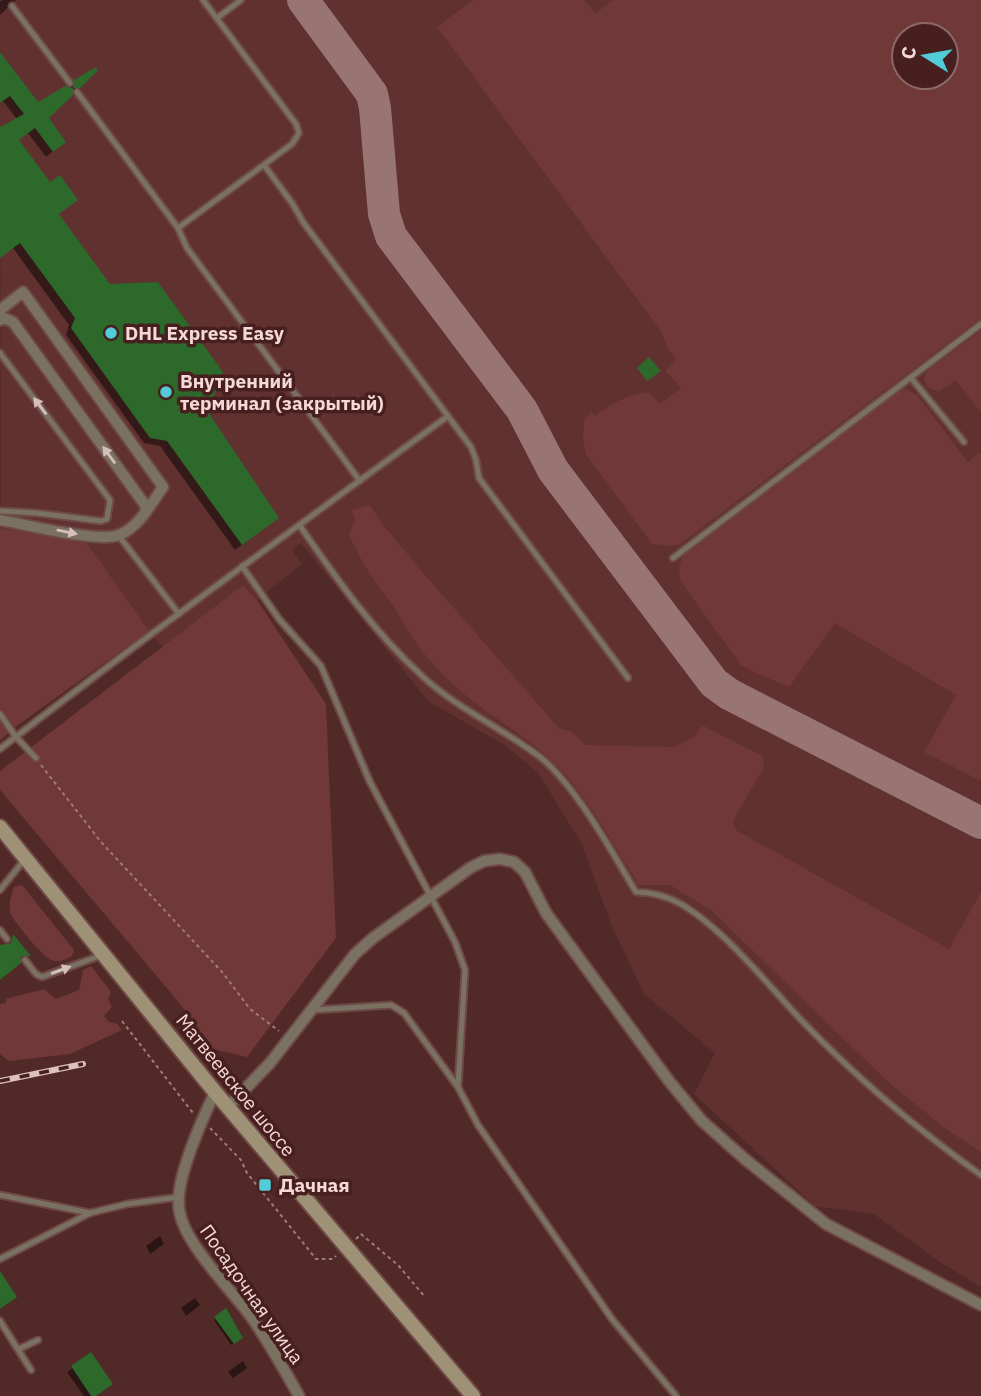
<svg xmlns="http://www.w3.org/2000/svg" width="981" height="1396" font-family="'IBM Plex Sans',sans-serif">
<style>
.built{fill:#613130;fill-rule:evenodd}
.green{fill:#703836;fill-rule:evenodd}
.shadow{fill:#0007}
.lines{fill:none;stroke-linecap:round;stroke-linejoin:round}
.taxiway{stroke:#987573;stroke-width:32}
.building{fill:#2c692a}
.lane-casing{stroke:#6e4947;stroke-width:9}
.street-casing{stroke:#6e4947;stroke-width:14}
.secondary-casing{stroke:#6e4947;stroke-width:18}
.path{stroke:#9e7c7a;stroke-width:2;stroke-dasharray:3.5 3.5;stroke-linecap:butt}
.lane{stroke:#7a7160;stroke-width:5}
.street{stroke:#7a7160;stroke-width:10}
.secondary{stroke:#9f9176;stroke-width:14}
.rail-casing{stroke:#dec1bf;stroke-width:6}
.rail{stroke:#461f1e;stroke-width:3.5;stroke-dasharray:10;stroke-linecap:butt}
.oneway{fill:#d6bfb9}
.poi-dot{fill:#52ccd6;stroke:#461f1e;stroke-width:2.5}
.labels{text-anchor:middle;stroke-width:7;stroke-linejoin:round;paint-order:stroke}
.poi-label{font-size:19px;font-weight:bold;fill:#f4d9d7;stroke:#461f1e;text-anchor:start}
.street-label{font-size:19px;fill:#f4d9d7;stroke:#461f1e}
</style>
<rect width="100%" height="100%" fill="#512927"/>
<path class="built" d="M0 0H981V1287L940 1262 874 1214 815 1206 694 1094 715 1053 644 994 611 924 582 844 538 773 506 746 428 701 301 543 292 550 302 564 257 600 243 585 163 647 148 631 11 730 1 740ZM904 35H946V77H904Z"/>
<g class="green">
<path d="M473 0H584L596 13 613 0H981V318L680 544 672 546 652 544 586 455 583 440 584 420 591 412 595 416C612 403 626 395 648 392L660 404 681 388 665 371 676 359 668 349 662 333 437 27ZM904 35H946V77H904Z"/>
<path d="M981 331V412L956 380 939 392 927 387 924 379 927 371Z"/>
<path d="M906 389 917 395 968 462 981 452V781L924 752 956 695 835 623 789 687 753 672 741 665 681 582C678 570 679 563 685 552L900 390Z"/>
<path d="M370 505 381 522 419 568 559 728 572 732 585 745 675 747 696 736 702 725 762 756 764 761 763 769 733 821 736 830 949 949 981 892V1152L946 1129 887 1081 711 910 670 885H639C616 849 587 795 557 766 527 735 488 716 456 687 429 662 415 644 397 612 390 600 380 589 372 577 363 564 356 549 349 535L355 519 352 510Z"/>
<path d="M0 528 86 542 149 631 11 730 0 740Z"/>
<path d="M243 585 257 600 326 704 336 938 247 1057 213 1049 181 1005 0 790V771Z"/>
<path d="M19 885 23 886 74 950 72 956C65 960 58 963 51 960 43 957 14 922 11 914 8 905 11 895 14 887Z"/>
<path d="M91 966 111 992 108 999 112 1007 104 1016 109 1022 117 1024 122 1030 70 1054 9 1061 0 1054V1004L6 1003V999L44 989 56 999 79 990 83 970Z"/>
</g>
<g class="shadow">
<path d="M3 0H16L0 15V1Z"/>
<path d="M0 54 38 105 69 88 76 82 96 70 47 118 57 148 46 157 28 133 17 141 57 215 206 412 270 524 235 550 160 446 144 443 66 335 69 325 13 248 0 257V129L17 119 3 101 0 103Z"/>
<path d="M160 1236 164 1244 150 1254 146 1246Z"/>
<path d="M195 1298 200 1305 186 1316 181 1308Z"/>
<path d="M216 1318 239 1340 231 1345 214 1320Z"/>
<path d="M90 1355 95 1396H84L67 1372Z"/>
<path d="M243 1361 247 1368 233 1378 228 1372Z"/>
</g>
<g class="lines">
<path class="taxiway" d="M303 0 372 94 375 108 384 214 391 236 522 410 553 470 714 683 729 694 981 823"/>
</g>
<g class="building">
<path d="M0 52 38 102 65 86 73 88 74 80 96 67 98 70 80 88H73V95L49 118 66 142 53 152 35 128 19 140 50 182 60 175 78 200 59 214 110 284 158 282 223 372 208 412 279 518 242 545 167 441 150 438 71 328 75 318 20 243 0 258V127L24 114 10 96 0 103Z"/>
<path d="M649 357 661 371 647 381 637 368Z"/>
<path d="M13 934 31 956H21V963L0 980V945L11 943Z"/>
<path d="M0 1271 17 1297 0 1309Z"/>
<path d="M226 1308 243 1338 234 1344 214 1317Z"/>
<path d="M91 1352 113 1384 96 1396H91L71 1366Z"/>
</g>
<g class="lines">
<g class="lane-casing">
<g id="lane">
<path d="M12 6 70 83"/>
<path d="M217 18 241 0"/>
<path d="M77 92 178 228 187 248 360 481"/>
<path d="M264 165 292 203 303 222 471 447 476 460 479 478 628 678"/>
<path d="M178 228 292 144 299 133 296 124 203 0"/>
<path d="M0 353 110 500 107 519 101 521 37 513 0 511"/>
<path d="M911 378 964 442"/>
<path d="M300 526C336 578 374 632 421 675 456 708 502 728 540 757 576 786 612 852 636 892 652 892 666 896 681 904 725 930 768 985 803 1022 857 1078 918 1130 981 1175"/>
<path d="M119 536 179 614"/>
<path d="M673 558 981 324"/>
<path d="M242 566 279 619 321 666 370 782 455 942 465 970 458 1087 478 1125 612 1319 676 1396"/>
<path d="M0 714 16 737 36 758"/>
<path d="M0 749C147 635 298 526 448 416"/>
<path d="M0 890 25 859"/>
<path d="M0 930 7 939"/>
<path d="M25 960 36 974 42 977 102 955"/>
<path d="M313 1010 391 1005 404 1013 458 1087"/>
<path d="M0 1195 90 1213"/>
<path d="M0 1259 90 1213 127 1204 179 1197"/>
<path d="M0 1321 31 1370"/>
<path d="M19 1349 38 1340"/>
</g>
</g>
<g class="street-casing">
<g id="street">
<path d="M0 310 23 292 163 487C151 504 139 527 119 535 99 543 25 524 0 520"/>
<path d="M0 320 4 318 13 322 145 505 146 511"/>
<path d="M215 1092C202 1120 175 1179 179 1208 182 1242 232 1290 252 1318 269 1343 284 1369 299 1396"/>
<path d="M228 1107 270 1063 355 954 373 938 470 868 484 861 500 859 514 862 525 872 546 913 669 1081 702 1121 746 1160 826 1224 981 1305"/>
</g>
</g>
<g class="secondary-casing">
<path id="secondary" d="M0 827 215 1092 473 1396"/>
</g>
<g class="path">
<path d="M41 765 101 842 223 973 250 1009 279 1031"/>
<path d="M122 1021 193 1113"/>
<path d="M210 1128 241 1160 247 1173 316 1259H333L336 1256"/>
<path d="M356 1239 361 1234 398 1265 425 1297"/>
</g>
<use href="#lane" class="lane"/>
<use href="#street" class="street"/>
<use href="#secondary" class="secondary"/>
<g class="rail-casing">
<path id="rail" d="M0 1081 83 1064"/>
</g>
<use href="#rail" class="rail"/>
</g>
<defs><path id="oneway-solid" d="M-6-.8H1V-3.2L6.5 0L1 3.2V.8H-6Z" transform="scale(1.75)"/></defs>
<g class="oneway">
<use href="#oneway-solid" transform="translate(40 406) rotate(-127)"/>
<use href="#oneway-solid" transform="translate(109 455) rotate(-126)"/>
<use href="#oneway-solid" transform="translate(67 532) rotate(12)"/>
<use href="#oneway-solid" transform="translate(61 970) rotate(-20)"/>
</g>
<g class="poi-dot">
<circle cx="111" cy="333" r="7"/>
<circle cx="166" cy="392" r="7"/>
<rect x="258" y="1178" width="14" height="14" rx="3.5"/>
</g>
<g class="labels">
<g class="poi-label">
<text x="125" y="340">DHL Express Easy</text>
<text x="180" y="388">Внутренний<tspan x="180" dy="22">терминал (закрытый)</tspan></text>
<text x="279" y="1192">Дачная</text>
</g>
<g class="street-label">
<text transform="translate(236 1085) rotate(51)" y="7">Матвеевское шоссе</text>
<text transform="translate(252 1294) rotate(55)" y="7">Посадочная улица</text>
</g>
</g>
<g transform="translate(925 56) rotate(281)"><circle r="33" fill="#461f1e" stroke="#8c6968" stroke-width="2"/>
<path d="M0-5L12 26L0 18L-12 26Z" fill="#52ccd6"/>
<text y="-10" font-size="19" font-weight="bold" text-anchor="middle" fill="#f4d9d7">С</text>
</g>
</svg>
